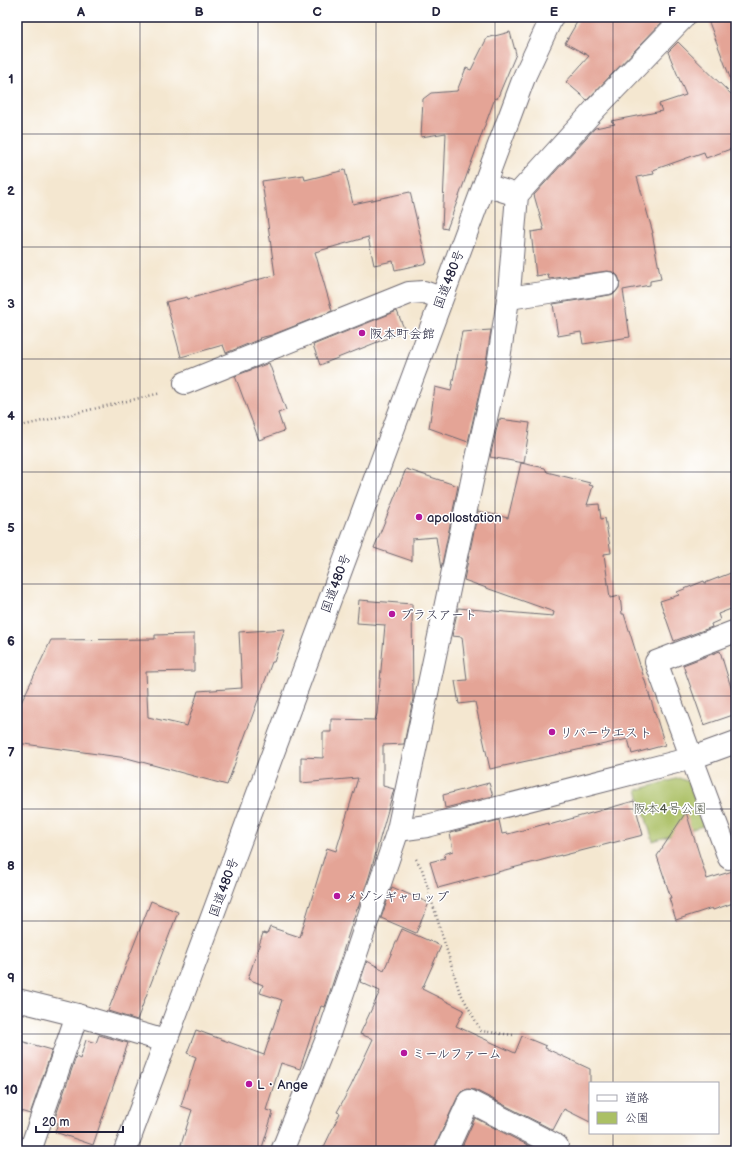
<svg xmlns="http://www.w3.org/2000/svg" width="753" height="1168" font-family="'Balsamiq Sans','Klee One',sans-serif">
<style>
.green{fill:#abc065;stroke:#667150}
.building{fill:#e4a496}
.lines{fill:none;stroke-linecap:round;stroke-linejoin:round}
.street-casing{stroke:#6c676f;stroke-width:24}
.highway-casing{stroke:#6c676f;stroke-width:24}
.path{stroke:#6c676f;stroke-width:2.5;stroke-dasharray:1 3;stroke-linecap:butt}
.street{stroke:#fff;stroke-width:22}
.highway{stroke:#fff;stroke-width:22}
.grid{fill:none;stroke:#22223b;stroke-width:1;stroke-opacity:0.55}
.poi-dot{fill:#b5179e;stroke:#fff;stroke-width:1.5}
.labels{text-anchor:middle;stroke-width:3;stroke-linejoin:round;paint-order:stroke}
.street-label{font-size:13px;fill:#22223b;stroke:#fff}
.poi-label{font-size:13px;fill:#22223b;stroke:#fff;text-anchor:start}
.park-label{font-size:13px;fill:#52594a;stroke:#fff}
.neatline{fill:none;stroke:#22223b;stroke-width:1.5}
.grid-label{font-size:13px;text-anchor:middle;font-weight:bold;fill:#22223b}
</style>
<rect width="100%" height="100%" fill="#fff"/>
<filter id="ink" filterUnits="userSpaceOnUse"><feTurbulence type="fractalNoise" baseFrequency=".025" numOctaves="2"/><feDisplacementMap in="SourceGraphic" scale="8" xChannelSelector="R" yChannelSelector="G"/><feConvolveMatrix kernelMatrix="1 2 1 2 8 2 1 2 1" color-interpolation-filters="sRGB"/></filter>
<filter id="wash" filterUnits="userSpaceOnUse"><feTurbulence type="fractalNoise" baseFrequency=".012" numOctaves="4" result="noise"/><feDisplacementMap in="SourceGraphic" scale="16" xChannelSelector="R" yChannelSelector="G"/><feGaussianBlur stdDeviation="0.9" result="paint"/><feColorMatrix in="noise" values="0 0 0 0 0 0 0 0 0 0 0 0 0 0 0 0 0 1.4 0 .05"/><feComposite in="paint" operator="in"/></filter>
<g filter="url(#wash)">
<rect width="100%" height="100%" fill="#f4e7d0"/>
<path class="green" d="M679 778 689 782 703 826 653 841 637 790Z"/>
<g id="blocks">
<g class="building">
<path d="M580 17H667L587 100 566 82 589 56 565 43Z"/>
<path d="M707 17H736V88H734Z"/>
<path d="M510 32 516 54 497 99 495 98 447 229 442 228 446 133 421 137 423 99 431 93 457 91 466 68 471 70 487 38Z"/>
<path d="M678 42 736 99V147L706 158 704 152 653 170 654 174 637 177 653 233H652L661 279 650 281V285L623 290 630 337 583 344 581 332 558 336 553 304 610 295 615 293 619 288 620 281 618 276 613 272 607 271 549 279 548 274 536 276 531 232 544 230 534 195 595 128 615 124 611 121 662 111 659 104 686 95 668 52Z"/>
<path d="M345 170 353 204 410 192 427 263 395 270 393 261 374 265 368 237 315 252 332 311 272 335 259 338 260 339 226 353 223 345 181 357 166 302 187 297 188 299 275 275 262 181 304 175 305 180Z"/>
<path d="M397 311 405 331 320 365 313 345Z"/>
<path d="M491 330 486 363 468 442 429 428 435 387 451 391 462 332Z"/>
<path d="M269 363 286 410 278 413 284 431 259 440 235 376Z"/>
<path d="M499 419 530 423 524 463 490 457Z"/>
<path d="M521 463 545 468 547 472 590 483 589 485 593 486 587 505 599 504 601 519 605 518 611 553 604 554 610 598 620 596 622 614H624L665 745 632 754 628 739 490 769 475 702 459 704 455 681 467 680 462 637 452 636 458 608 553 616 554 612 464 580 478 511 508 518Z"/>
<path d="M406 469 458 486 441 569 436 537 412 539V561L374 548Z"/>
<path d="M736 571V607L718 614 720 620 711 624 712 627 674 641 660 601 679 595 677 592 704 581 705 583Z"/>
<path d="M359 600 412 604 413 699 404 744 383 745V786L394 789 369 877 358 908H357L325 1007 321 1006 300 1069 281 1063 266 1110 273 1112 261 1151H179L192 1110 181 1106 196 1057 187 1053 196 1030 264 1055 282 1000 260 993 263 985 248 979 263 933 267 934 270 927 300 937 327 848 336 851 358 778 301 783V757L323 758V732H331V719L375 720 377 714 385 625 357 623Z"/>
<path d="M285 629 274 662H272L227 785 127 758 17 743V716L20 705 51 640 155 639V635L194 634V671L146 672 148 717 187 726 198 691 242 688 239 632Z"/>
<path d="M720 651 736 704V714L704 725 683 665Z"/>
<path d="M489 783 493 796 445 808 443 795Z"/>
<path d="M634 801 643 835 561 856V855L438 888 430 862 445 858 444 854 453 851 450 833 499 820 502 834 507 833 508 834 549 823V825Z"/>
<path d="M686 812 707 879 736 870V902L713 910 712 908 676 920 669 898H671L657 856Z"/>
<path d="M392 887 429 903 416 933 381 918Z"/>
<path d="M151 901 178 912 137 1020 108 1011Z"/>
<path d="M402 929 441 946 422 989 464 1010 456 1026 515 1053 522 1036 546 1046 545 1048 590 1069V1122L564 1109 553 1130 475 1090 468 1089 462 1091 458 1096 435 1146 434 1151H322L340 1113 337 1112 351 1086 373 1039 360 1034 380 991 360 982 367 961 384 970Z"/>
<path d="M99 1035 128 1043 93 1145 55 1132 58 1123 54 1121 76 1057 80 1059 86 1040 96 1043Z"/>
<path d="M17 1040 52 1050 30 1114 17 1110Z"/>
<path d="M475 1118 539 1151H460Z"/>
</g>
</g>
</g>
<g filter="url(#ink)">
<use href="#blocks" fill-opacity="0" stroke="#6c676f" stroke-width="1"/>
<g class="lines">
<g class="street-casing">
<g id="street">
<path d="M485 185 517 195"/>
<path d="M509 298 608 283"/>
<path d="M185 383 409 293 424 292 441 298"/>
<path d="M736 631 656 662 729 858 736 856"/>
<path d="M398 830 427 826 692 758 736 742"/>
<path d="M17 1000 77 1015 165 1041"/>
<path d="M30 1151 77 1015"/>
<path d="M282 1151 330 1031 398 830 473 476 498 365 509 293 517 195 597 107 684 17"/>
<path d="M446 1151 469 1101 557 1146 554 1151"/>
</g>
</g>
<g class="highway-casing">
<path id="highway" d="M125 1151 525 75 552 17"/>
</g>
<g class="path">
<path d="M17 427 161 393"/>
<path d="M416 859 422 869 459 990 481 1031 513 1035"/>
</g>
<use href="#street" class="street"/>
<use href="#highway" class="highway"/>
</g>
</g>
<path class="grid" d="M140 17V1151M258 17V1151M376 17V1151M495 17V1151M613 17V1083M17 134H736M17 247H736M17 359H736M17 472H736M17 584H736M17 696H736M17 809H736M17 921H736M17 1034H736M613 1133V1151"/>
<g class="poi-dot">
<circle cx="362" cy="333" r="4"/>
<circle cx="419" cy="517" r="4"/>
<circle cx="392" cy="614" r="4"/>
<circle cx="552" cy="732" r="4"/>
<circle cx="337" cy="896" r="4"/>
<circle cx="404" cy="1053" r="4"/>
<circle cx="249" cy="1084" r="4"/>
</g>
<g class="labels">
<g class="street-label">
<text transform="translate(448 279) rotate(-69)" y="5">国道480号</text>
<text transform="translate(335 583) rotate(-70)" y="5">国道480号</text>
<text transform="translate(223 887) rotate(-70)" y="5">国道480号</text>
</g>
<g class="poi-label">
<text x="370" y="338">阪本町会館</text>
<text x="427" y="522">apollostation</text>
<text x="400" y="619">プラスアート</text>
<text x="560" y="737">リバーウエスト</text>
<text x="345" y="901">メゾンギャロップ</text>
<text x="412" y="1058">ミールファーム</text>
<text x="257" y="1089">L・Ange</text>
</g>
<g class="park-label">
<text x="670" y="813">阪本4号公園</text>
</g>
</g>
<rect width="753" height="1168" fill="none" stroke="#fff" stroke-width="44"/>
<rect x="589" y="1082" width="130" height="52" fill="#ffffff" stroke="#a7a7b1"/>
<rect x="597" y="1095" width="20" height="6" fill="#ffffff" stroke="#a7a7b1"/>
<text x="625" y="1102" font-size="12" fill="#22223b">道路</text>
<rect x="597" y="1112" width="20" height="12" fill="#abc065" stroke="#a7a7b1"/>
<text x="625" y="1122" font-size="12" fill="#22223b">公園</text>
<path d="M36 1126v6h87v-6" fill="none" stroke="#22223b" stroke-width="2"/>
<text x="42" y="1126" font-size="12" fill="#22223b" stroke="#ffffff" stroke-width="3" paint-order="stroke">20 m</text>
<rect x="22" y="22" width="709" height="1124" class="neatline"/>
<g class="grid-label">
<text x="81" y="16">A</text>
<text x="199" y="16">B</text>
<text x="317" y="16">C</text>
<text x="436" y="16">D</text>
<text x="554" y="16">E</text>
<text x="672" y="16">F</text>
<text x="11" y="83">1</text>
<text x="11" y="195">2</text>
<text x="11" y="308">3</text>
<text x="11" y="420">4</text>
<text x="11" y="532">5</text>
<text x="11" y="645">6</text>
<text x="11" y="757">7</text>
<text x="11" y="870">8</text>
<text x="11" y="982">9</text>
<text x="11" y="1094">10</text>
</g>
</svg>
